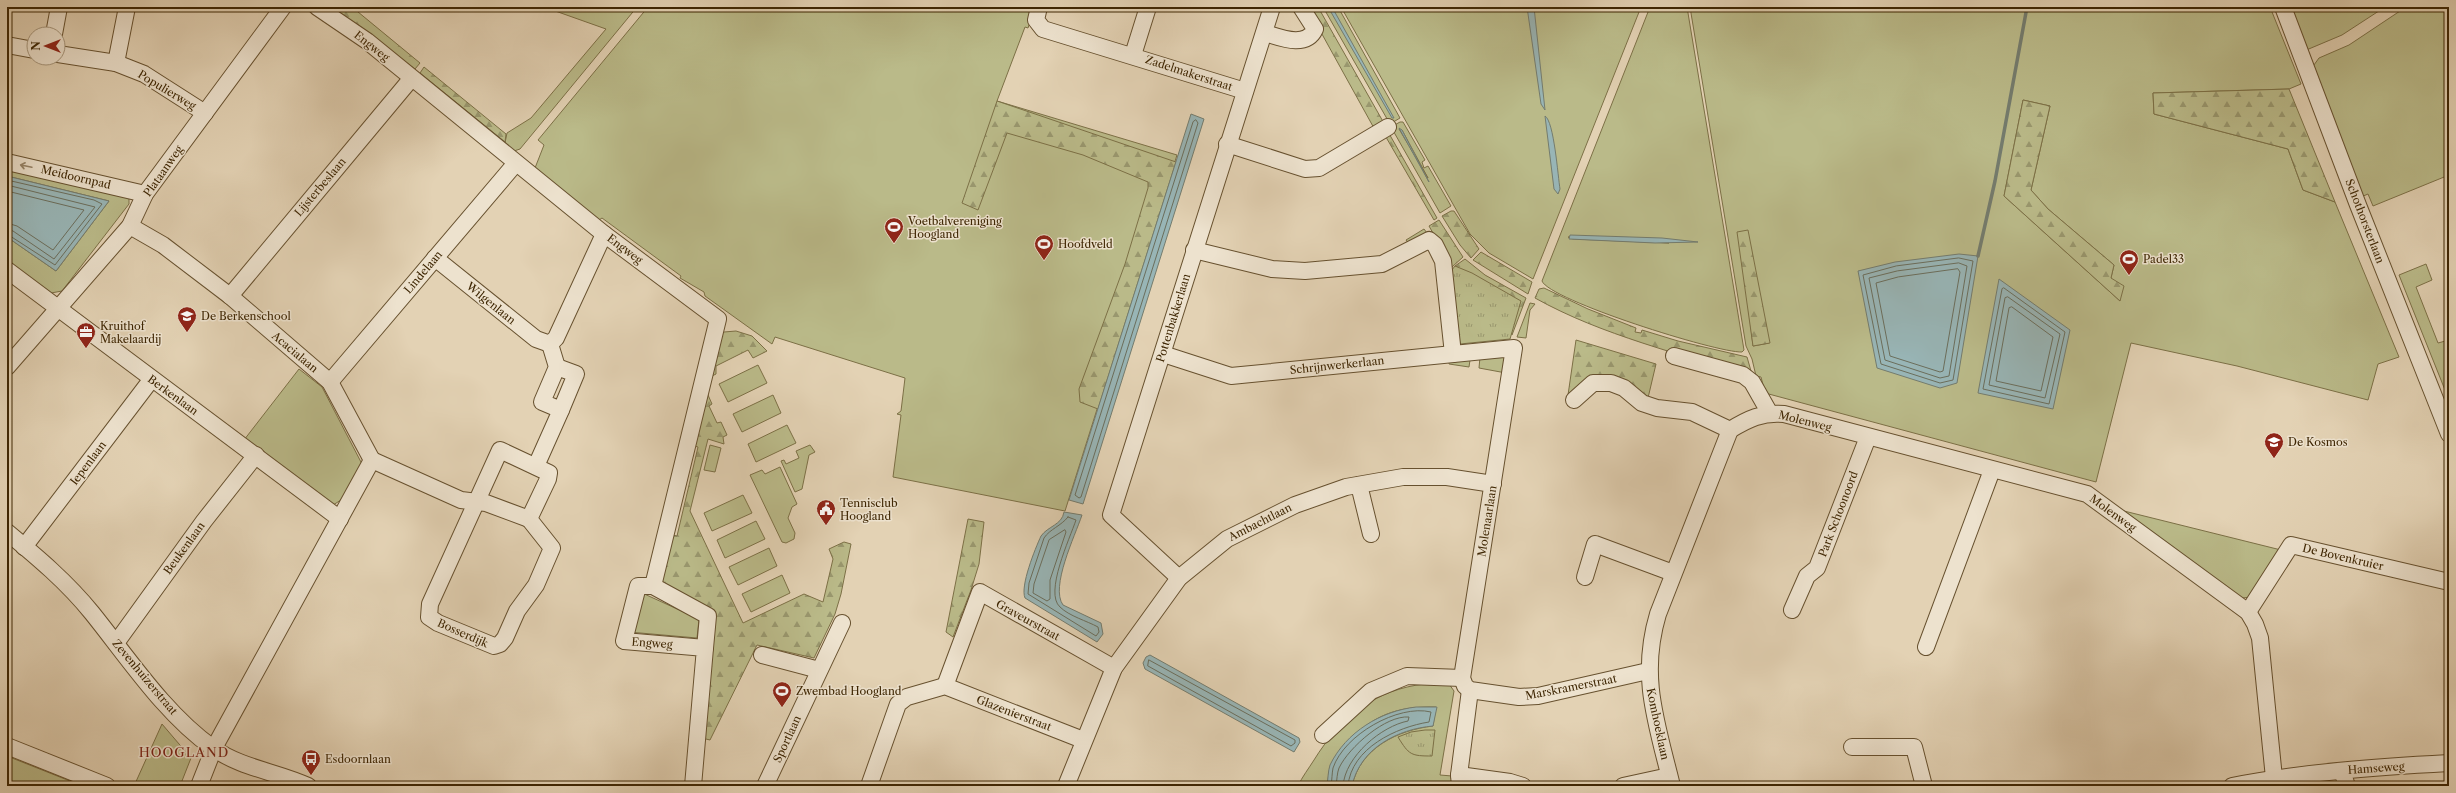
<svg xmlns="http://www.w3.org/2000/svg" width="2456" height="793" font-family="'Libre Caslon Text',serif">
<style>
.grass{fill:#baba89;stroke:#7c7046;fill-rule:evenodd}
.forest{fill:url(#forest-firs);stroke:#7c7046}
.park{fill:url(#park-tufts);stroke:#7c7046}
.water{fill:#98b5b6;stroke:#747c6e}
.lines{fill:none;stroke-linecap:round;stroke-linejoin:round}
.shore{stroke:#6b6e5c;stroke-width:1}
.stream{stroke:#747c6e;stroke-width:3.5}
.minor-casing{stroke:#67512f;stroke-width:18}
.minor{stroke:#ede2ce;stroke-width:16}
.oneway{stroke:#968468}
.labels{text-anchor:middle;stroke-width:3;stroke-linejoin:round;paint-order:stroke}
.street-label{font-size:11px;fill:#3e2603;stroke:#ede2ce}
.poi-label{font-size:11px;fill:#3e2603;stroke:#ede2ce;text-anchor:start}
.quarter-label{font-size:13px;letter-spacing:1px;fill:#7a1f14;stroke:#ede2ce}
</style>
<defs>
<pattern id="forest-firs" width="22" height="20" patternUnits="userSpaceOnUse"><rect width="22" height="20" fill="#baba89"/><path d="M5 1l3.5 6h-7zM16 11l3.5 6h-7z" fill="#99976e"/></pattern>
<pattern id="park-tufts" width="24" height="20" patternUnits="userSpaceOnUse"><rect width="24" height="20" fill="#baba89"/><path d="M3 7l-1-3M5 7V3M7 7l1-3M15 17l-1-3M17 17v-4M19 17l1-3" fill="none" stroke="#99976e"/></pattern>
</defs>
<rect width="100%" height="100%" fill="#e3d2b4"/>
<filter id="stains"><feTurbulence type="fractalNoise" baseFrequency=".005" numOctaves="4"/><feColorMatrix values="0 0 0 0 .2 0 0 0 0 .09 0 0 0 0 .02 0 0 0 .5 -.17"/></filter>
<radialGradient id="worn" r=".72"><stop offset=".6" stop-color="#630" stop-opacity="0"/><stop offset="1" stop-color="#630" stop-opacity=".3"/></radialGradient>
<g class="grass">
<path d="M544 7H637L520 149 514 151 505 143 507 133 531 118 606 29Z"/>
<path d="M648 7H1035L1028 28 1025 27 997 101 1177 155 1065 511 893 477 901 415 897 414 901 411 905 378 775 337 772 344 705 296 704 292 680 278 681 276 602 218 599 220 535 168 544 145 538 140Z"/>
<path d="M1323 7H1338L1400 118 1390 124Z"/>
<path d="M1341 7H1641L1533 279 1489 253 1470 234Z"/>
<path d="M1650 7H1687L1744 350 1742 352C1717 353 1549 300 1542 281ZM1568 237 1669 243 1573 239Z"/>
<path d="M1690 7H2270L2301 84 2289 89 2153 93 2154 114 2288 149 2303 190 2335 202 2399 357 2378 364 2368 400 2237 366 2131 343 2096 482 1765 393 1761 377 1756 376 1752 359 1746 346ZM2023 100 2050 106 2031 190 2048 209 2114 265 2111 278 2120 301 2004 196ZM1749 311 1769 343 1753 346Z"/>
<path d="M2289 7H2385L2342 35 2304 51Z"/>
<path d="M2406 7H2449V175L2373 206 2368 194 2361 197 2311 69 2319 58 2349 45Z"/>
<path d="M1400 122H1403L1425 160 1422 162 1424 168 1428 166 1451 206 1440 213 1391 127ZM1399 129 1402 130 1428 178Z"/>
<path d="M7 167 127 196 129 199V204L62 291 51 293 7 261V237L56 271 109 201 7 176Z"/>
<path d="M1424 229 1427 233 1409 244 1406 240Z"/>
<path d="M2426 264 2432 280 2416 287 2438 343 2449 340V400L2399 275Z"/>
<path d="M1530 303 1535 304 1530 310 1526 338 1517 337Z"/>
<path d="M1504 356 1507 360 1506 373 1479 368 1480 357Z"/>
<path d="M1470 360 1469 367 1449 364V362Z"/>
<path d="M758 365 767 383 728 402 719 384Z"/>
<path d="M299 369 322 387 362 464 341 500 333 505 244 440Z"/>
<path d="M773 395 781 413 742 432 733 414Z"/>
<path d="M787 425 796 443 756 462 748 444Z"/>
<path d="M710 445 721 448 715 472 704 470Z"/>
<path d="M810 445 815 452 809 455 802 489 795 492 781 461 784 460 786 464 799 458 796 451Z"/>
<path d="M780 467 797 504 792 507 788 518 795 533 794 539 786 543 782 542 750 475 762 470 765 474Z"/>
<path d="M743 495 752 513 712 531 704 513Z"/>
<path d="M2124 511 2281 550 2251 597 2242 598Z"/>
<path d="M756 521 765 539 725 558 717 540Z"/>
<path d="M769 548 777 566 738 585 729 567Z"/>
<path d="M782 575 790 593 751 612 742 594Z"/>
<path d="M640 592 699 619 697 638 629 632Z"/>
<path d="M1425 684H1449L1454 691 1440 775 1452 776V786H1352C1360 748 1398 730 1433 726L1436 707C1398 706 1371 715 1346 745 1333 762 1330 764 1327 786H1298C1302 777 1309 768 1314 760 1340 718 1376 689 1425 684Z"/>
<path d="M162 724 191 758 180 786H134Z"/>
<path d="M7 756 80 785 7 786Z"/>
</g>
<g class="forest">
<path d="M332 7H352L420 63 415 69Z"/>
<path d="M1307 7H1318L1385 125 1375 130Z"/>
<path d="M424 67 506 134 505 142 420 73Z"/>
<path d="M2289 89 2335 202 2303 190 2288 149 2154 114 2153 93Z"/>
<path d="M2023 100 2050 106 2031 190 2048 209 2114 265 2111 278 2124 286 2120 301 2004 196Z"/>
<path d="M997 101 1176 162 1098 409 1080 402 1079 389 1125 264 1148 188V182L1083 155 1007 133 978 210 962 203Z"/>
<path d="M1387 130 1437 218 1434 220 1383 132Z"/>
<path d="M1451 211H1454L1479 249 1471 258 1460 245 1442 216Z"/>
<path d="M1439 220 1463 257 1452 267 1429 226Z"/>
<path d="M1748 230 1770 343 1753 346 1737 232Z"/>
<path d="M1481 252 1532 282 1528 294 1473 260Z"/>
<path d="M1465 259 1485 275 1526 298 1512 335 1488 283 1455 266Z"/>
<path d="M1544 288 1588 309 1636 328 1635 332 1641 333 1642 330 1678 341 1747 357 1753 378C1680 353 1603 336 1535 298L1539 289Z"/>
<path d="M736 331 752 336 767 351 753 358 748 350 716 366V374L706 379 715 341 724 332Z"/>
<path d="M1576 340 1656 364 1648 398 1628 382 1576 397 1568 395Z"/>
<path d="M704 386 712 404 709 406 717 423 721 422 727 435 723 437 724 444 708 439 690 511 743 623 804 594 823 602 833 559 829 549 844 542 851 544 841 594 835 614 814 658 757 645 710 740 702 738 713 614 663 583 660 579 668 534 677 536 698 447 691 445Z"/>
<path d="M968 519 984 522 979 564 971 590 953 637 946 632Z"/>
</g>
<g class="park">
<path d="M1455 266 1472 273 1521 301 1510 339 1460 344 1451 271Z"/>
<path d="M1425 730H1435L1432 756C1411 756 1409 755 1398 737L1411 732Z"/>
</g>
<g class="water">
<path d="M1328 7H1332L1394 118H1392Z"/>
<path d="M1527 7H1534L1545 110 1541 104Z"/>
<path d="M1191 114 1204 119 1083 504 1069 500Z"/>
<path d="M1545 116C1554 121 1558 177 1560 189L1558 194 1554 189Z"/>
<path d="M1399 128 1402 130 1429 182Z"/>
<path d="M7 176 109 201 56 271 7 237Z"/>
<path d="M1570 235 1662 238 1698 242 1655 243 1569 239Z"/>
<path d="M1959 254 1978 256 1957 383 1940 388 1877 368 1858 271 1895 262Z"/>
<path d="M1999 279 2070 330 2053 409 1978 393Z"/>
<path d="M1064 512 1082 515C1075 536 1050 587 1063 605L1101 623 1103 634 1097 642 1025 598C1020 586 1035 549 1041 536 1048 526 1062 525 1064 512Z"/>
<path d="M1150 655 1299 738 1300 742 1294 752 1145 669 1143 663 1146 657Z"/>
<path d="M1416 707H1437L1433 726C1398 729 1360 748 1352 786H1327C1328 779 1328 771 1330 765 1346 732 1381 711 1416 707Z"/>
</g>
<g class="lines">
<g class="shore">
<path d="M1196 120 1198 123 1081 497 1079 498 1075 495 1193 122Z"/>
<path d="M7 180 94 200 102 204 55 265 7 234"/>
<path d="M7 185 95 207 54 259 13 231 7 229"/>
<path d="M7 191 84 210 53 250 17 226 7 223"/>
<path d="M1959 258 1973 261 1953 380 1940 383 1881 364 1863 275 1896 266Z"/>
<path d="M1959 263 1967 266 1949 376 1940 378 1885 360 1869 278 1897 271Z"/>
<path d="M1958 269 1960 272 1943 371 1940 372 1890 356 1876 283 1898 277Z"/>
<path d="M2004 288 2065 332 2049 404 1983 389 2002 289Z"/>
<path d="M2008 297 2060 334 2045 398 1989 385 2005 298Z"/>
<path d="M2012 307 2053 337 2041 391 1996 381 2009 308Z"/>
<path d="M1068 517 1076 520C1070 538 1044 593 1060 607 1069 616 1087 621 1098 627L1099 632 1096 636 1028 594 1029 583 1044 538C1050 529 1061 526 1068 517Z"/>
<path d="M1065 530 1066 532 1050 580V599L1047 601 1033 593 1034 584 1049 540Z"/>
<path d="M1149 660 1295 740V743L1291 746 1148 666Z"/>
<path d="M1331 786C1332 780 1332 773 1333 768 1344 735 1398 704 1431 712L1429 722C1397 727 1351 748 1348 786"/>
<path d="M1336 786C1337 780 1337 773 1339 768 1349 747 1386 715 1409 717L1408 721C1382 726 1345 756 1343 786"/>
</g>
<path class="stream" d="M1978 256 1995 181 2027 7"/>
<g class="minor-casing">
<g id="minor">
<path d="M317 7 367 41 604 234 718 319 653 586H638L624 641 705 648 693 786"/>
<path d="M1039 7 1036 20 1043 29 1245 91"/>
<path d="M2283 7 2358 205 2449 434"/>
<path d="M1265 33C1279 37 1306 49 1315 29L1301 7"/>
<path d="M54 34 59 7"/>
<path d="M7 45 34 50"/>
<path d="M58 54 116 63 144 74 205 113"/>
<path d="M1133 55 1148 7"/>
<path d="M116 63 127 7"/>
<path d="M1227 144 1305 169 1319 168 1388 127"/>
<path d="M7 162 145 194"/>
<path d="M130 226 163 245 230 296 330 382 372 460"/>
<path d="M1194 250 1272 269 1305 271 1382 264 1429 240 1435 245 1443 261 1453 354"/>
<path d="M435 258 536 339 550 344 556 338 604 234"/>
<path d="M7 270 340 519"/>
<path d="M230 296 411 79"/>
<path d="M1163 354 1231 376 1514 348 1462 678 1465 686 1470 690 1519 697 1538 696 1648 671"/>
<path d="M1674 356 1743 375 1752 382 1769 412"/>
<path d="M7 367 130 226 145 194 283 7"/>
<path d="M557 367 576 374 561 410"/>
<path d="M330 382 516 163"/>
<path d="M1574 400 1593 383H1611L1624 388 1642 403 1657 408 1692 412 1730 430C1748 419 1762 412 1784 414L2087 494 2248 612 2255 624 2260 638 2274 778"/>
<path d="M500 450 549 473 548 479 529 519 552 548 536 585 517 611 505 638 500 644 494 646 438 623 429 617 430 604Z"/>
<path d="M372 460 461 500 486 503 529 519"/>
<path d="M536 466 561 410 542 402 557 367 550 344"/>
<path d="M1359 485 1371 534"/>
<path d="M7 532C37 557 67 582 92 613 129 659 165 714 213 748 241 768 278 772 308 786"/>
<path d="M24 547 151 380"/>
<path d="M1585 577 1595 544 1673 573"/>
<path d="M1179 578 1111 515 1272 7"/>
<path d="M653 586 708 616 705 648"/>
<path d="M1792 610 1807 576 1817 568 1868 437"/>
<path d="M2248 612 2291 545 2449 582"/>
<path d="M116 643 204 521 256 455"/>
<path d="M1926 647 1992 470"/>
<path d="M762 655 819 670"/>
<path d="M945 686 980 592 1114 668"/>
<path d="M1323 735 1371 691 1407 676 1462 678"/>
<path d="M7 746 107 786"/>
<path d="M1852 747H1914L1924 786"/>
<path d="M2342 771 2347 786"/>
<path d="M1459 775 1510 782 1523 786"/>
<path d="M199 786 214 748 372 460"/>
<path d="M765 786 842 623"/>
<path d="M869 786 898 704 907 697 945 686 1083 740"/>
<path d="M1066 786 1114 668 1179 578 1227 539 1295 505 1346 487 1403 477H1447L1493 484"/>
<path d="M1460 786 1459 775 1470 690"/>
<path d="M1623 786 1669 776"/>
<path d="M1672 786C1657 724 1639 677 1658 614L1730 430"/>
<path d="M2232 786C2304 772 2377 767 2449 763"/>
</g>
</g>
<use href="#minor" class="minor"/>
</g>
<defs><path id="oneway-shaft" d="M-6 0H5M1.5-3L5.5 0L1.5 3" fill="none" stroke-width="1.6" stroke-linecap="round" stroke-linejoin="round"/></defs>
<use class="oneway" href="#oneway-shaft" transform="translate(26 166) rotate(-168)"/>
<defs>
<g id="stadium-pin" transform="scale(1)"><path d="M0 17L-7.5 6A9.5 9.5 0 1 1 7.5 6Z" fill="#8f2418" stroke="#ede2ce"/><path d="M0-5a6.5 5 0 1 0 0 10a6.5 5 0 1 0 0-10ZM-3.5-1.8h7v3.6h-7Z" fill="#fff"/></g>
<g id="school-pin" transform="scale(1)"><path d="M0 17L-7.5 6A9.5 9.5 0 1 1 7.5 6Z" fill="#8f2418" stroke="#ede2ce"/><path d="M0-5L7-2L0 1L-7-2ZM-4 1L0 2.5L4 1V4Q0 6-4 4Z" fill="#fff"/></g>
<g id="office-pin" transform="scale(1)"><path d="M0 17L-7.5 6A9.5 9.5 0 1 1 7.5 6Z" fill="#8f2418" stroke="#ede2ce"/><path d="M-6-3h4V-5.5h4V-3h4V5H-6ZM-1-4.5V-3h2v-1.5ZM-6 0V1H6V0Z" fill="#fff"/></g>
<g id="civic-pin" transform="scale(1)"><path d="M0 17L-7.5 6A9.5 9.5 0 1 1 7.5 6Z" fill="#8f2418" stroke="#ede2ce"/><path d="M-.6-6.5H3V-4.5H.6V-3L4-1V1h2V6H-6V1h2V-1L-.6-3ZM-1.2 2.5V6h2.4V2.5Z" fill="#fff"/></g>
<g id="bus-pin" transform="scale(1)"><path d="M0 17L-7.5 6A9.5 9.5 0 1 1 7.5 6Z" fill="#8f2418" stroke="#ede2ce"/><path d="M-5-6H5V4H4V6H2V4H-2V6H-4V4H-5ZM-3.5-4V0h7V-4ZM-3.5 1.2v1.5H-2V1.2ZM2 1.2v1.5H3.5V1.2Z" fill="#fff"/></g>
</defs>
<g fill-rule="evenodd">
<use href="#stadium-pin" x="894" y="227"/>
<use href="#stadium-pin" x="1044" y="244"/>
<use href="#stadium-pin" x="2129" y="259"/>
<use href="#school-pin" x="187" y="316"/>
<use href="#office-pin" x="86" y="332"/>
<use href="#school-pin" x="2274" y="442"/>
<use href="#civic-pin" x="826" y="509"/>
<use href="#stadium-pin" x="782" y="691"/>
<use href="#bus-pin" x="311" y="759"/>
</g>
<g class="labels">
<g class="street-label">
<text transform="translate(372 46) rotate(38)" y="4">Engweg</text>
<text transform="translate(1189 73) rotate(18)" y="4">Zadelmakerstraat</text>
<text transform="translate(167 90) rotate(31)" y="4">Populierweg</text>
<text transform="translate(163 171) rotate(-55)" y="4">Plataanweg</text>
<text transform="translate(76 177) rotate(13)" y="4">Meidoornpad</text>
<text transform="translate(320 187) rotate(-50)" y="4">Lijsterbeslaan</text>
<text transform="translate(2365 221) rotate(69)" y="4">Schothorsterlaan</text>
<text transform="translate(625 249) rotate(37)" y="4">Engweg</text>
<text transform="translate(423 272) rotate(-50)" y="4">Lindelaan</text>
<text transform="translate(491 303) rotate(39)" y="4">Wilgenlaan</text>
<text transform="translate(1173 318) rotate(-73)" y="4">Pottenbakkerlaan</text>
<text transform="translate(295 352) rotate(40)" y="4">Acacialaan</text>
<text transform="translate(1337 365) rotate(-6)" y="4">Schrijnwerkerlaan</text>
<text transform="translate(173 395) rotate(36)" y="4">Berkenlaan</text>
<text transform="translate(1805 421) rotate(14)" y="4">Molenweg</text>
<text transform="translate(88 463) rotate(-53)" y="4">Iepenlaan</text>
<text transform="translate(2113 513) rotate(36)" y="4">Molenweg</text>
<text transform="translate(1838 514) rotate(-69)" y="4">Park Schoonoord</text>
<text transform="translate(1487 521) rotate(-81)" y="4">Molenaarlaan</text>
<text transform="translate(1260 522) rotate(-27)" y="4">Ambachtlaan</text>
<text transform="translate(184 548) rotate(-54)" y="4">Beukenlaan</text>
<text transform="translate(2343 557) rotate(13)" y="4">De Bovenkruier</text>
<text transform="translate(1028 620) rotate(29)" y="4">Graveurstraat</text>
<text transform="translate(463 633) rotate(24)" y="4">Bosserdijk</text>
<text transform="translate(652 643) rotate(4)" y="4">Engweg</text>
<text transform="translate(145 677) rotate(50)" y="4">Zevenhuizerstraat</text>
<text transform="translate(1571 687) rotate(-11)" y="4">Marskramerstraat</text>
<text transform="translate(1014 713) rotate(21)" y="4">Glazenierstraat</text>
<text transform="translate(1658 724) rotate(78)" y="4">Komhoeklaan</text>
<text transform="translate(787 739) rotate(-65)" y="4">Sportlaan</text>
<text transform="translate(2376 768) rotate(-4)" y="4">Hamseweg</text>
</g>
<g class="poi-label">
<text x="908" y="225">Voetbalvereniging<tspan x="908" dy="13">Hoogland</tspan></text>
<text x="1058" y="248">Hoofdveld</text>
<text x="2143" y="263">Padel33</text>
<text x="201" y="320">De Berkenschool</text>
<text x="100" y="330">Kruithof<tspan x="100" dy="13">Makelaardij</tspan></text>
<text x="2288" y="446">De Kosmos</text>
<text x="840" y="507">Tennisclub<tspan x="840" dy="13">Hoogland</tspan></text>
<text x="796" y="695">Zwembad Hoogland</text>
<text x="325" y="763">Esdoornlaan</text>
</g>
<g class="quarter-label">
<text x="184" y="757">HOOGLAND</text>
</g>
</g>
<rect width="2456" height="793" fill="none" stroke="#e3d2b4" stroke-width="24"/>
<rect x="8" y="8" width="2440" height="777" fill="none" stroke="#3e2603" stroke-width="2"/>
<rect x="12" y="12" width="2432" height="769" fill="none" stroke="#3e2603"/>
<g transform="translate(46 46) rotate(270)"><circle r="19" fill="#ede2ce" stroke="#a7977d"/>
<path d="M0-3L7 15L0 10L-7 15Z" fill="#8f2418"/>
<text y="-6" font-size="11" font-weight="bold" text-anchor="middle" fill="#3e2603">N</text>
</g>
<rect width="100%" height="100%" filter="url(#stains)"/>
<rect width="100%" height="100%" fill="url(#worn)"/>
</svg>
